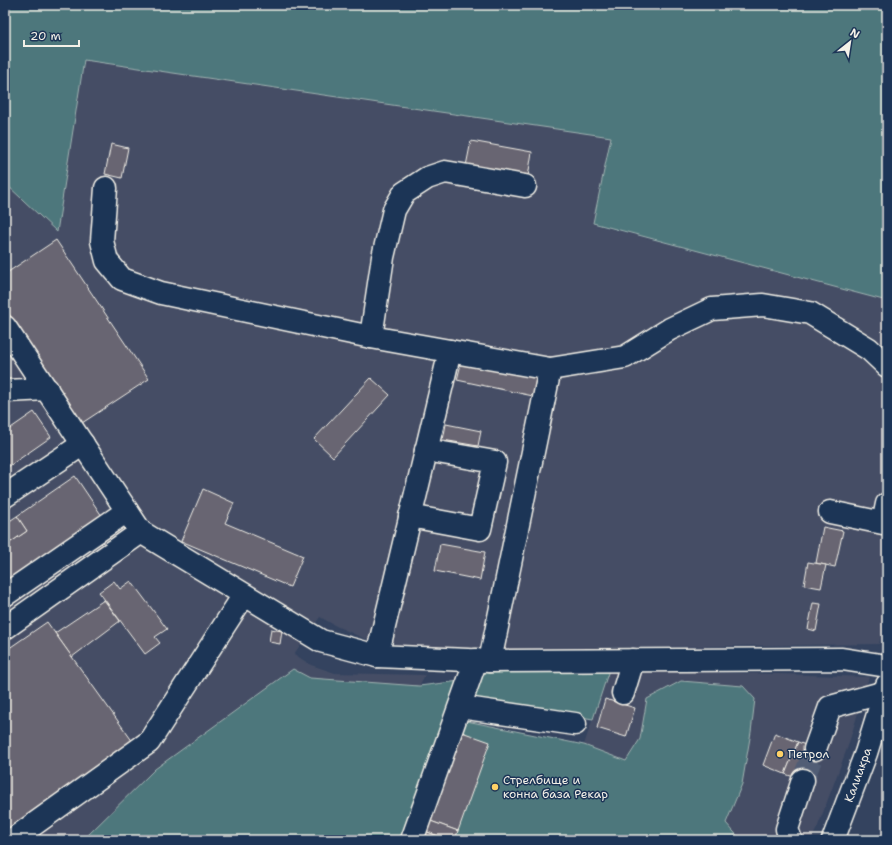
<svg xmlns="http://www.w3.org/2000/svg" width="892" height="845" font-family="'Shantell Sans',sans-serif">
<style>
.built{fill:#444d65}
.green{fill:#4e777b;stroke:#a1b4b2}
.building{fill:#686572;stroke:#f4f1e8}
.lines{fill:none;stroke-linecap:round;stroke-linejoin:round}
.minor-tunnel{stroke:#515d74;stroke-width:22;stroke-dasharray:22 11;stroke-linecap:butt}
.minor-casing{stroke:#f4f1e8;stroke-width:25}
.minor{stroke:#1d3557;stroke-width:22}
.poi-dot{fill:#ffd166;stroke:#1d3557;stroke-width:1.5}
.labels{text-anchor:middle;stroke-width:3;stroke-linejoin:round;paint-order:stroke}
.poi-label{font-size:12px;fill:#f4f1e8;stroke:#1d3557;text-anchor:start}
.street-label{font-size:12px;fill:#f4f1e8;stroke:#1d3557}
</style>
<rect width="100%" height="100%" fill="#34435f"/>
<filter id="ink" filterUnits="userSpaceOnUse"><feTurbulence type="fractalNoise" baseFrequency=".025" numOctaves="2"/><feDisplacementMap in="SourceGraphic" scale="8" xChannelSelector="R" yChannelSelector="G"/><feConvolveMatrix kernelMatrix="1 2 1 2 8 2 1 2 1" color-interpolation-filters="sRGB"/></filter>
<g filter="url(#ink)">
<g class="built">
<path d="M84 60 611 137 593 224 887 301V618L879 644 465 650 406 646 365 639 336 626 320 617 294 654 311 665 335 673 425 675 338 840H5V183L57 232Z"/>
<path d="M609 670 779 674 869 677 848 746 818 826 811 840H552Z"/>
</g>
<g class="green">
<path d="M5 5H887V301L593 223 611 137 84 60 57 232 5 183Z"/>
<path d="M293 669 310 678 365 682 419 686 460 681 447 717 584 745 626 761 640 739 647 699 681 681 743 686 755 699 751 732 742 784 726 823 741 840H83L155 769Z"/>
<path d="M609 670 593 719 472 699 481 673Z"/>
</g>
<g class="building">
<path d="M471 141 532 152 528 177 466 166Z"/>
<path d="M111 144 128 148 122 178 105 174Z"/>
<path d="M56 240 149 379 82 423 5 308V274Z"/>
<path d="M462 360 537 376 533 396 457 380Z"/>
<path d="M371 378 390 395 333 457 314 439Z"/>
<path d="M34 412 51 437 5 469V432Z"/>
<path d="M446 424 481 431 478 446 443 440Z"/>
<path d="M75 476 104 519 5 587V546L27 531 17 516Z"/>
<path d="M203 489 234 503 225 523 303 556 290 587 181 541Z"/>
<path d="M17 516 27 531 5 546V524Z"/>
<path d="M823 527 843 531 835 567 816 563Z"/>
<path d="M440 544 485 552 480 580 435 571Z"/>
<path d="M808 562 826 565 821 588 804 585Z"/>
<path d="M114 581 120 589 131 581 167 629 155 637 160 643 145 654 99 592Z"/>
<path d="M104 600 120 621 72 657 55 633Z"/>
<path d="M813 603 821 604 816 631 808 629Z"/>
<path d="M47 622 133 742 5 833V651Z"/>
<path d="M271 629 282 631 280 644 269 642Z"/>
<path d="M605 699 635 708 626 737 597 728Z"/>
<path d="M459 731 490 742 458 831 425 819Z"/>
<path d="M775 733 798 742 785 774 763 765Z"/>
<path d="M798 742 820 751 808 782 785 774Z"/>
<path d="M425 819 458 831 455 840H450L422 830Z"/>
<path d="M422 830 445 839V840H418Z"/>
</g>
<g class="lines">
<path class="minor-tunnel" d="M803 780 815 749"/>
<g class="minor-casing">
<g id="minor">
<path d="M106 188 102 241 107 261 122 279 161 293 371 337"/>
<path d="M5 327 141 532 321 641 377 656 490 661 842 659 887 666"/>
<path d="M550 369 625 357 670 329 712 309 763 305 810 313 869 349 887 366"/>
<path d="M5 392 7 391 47 389"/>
<path d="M5 496 83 444"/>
<path d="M830 512 883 523 887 504"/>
<path d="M410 516 480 529 495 462 426 450"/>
<path d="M5 595 127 511"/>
<path d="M5 628 141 532"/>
<path d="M377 656 450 351"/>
<path d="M490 661 550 369 371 337 383 257 394 210 404 193 427 178 445 172 525 186"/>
<path d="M623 693 633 660"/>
<path d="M460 707 575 724"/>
<path d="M815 749 830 707 885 692"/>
<path d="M12 840 149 742 244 595"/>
<path d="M412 840 476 660"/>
<path d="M791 840 787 829 803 780"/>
<path d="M833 840 866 753 887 685"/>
</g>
</g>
<use href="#minor" class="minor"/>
</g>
</g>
<g class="poi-dot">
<circle cx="780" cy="754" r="4"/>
<circle cx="495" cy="787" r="4"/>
</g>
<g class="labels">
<g class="poi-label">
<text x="788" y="758">Петрол</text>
<text x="503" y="784">Стрелбище и<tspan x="503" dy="14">конна база Рекар</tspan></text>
</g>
<g class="street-label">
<text transform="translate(858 775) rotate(-70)" y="4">Калиакра</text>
</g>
</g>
<rect width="892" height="845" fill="none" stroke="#1d3557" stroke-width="20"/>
<rect x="10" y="10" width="872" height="825" fill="none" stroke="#f4f1e8" stroke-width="1.5" filter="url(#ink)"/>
<g transform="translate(850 42) rotate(30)" stroke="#1d3557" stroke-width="3" paint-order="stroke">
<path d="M0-3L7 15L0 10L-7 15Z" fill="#f4f1e8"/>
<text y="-6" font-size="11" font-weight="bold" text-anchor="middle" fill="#f4f1e8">N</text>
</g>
<path d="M24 40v6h55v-6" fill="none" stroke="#f4f1e8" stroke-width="2"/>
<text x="30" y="40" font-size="12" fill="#f4f1e8" stroke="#1d3557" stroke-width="3" paint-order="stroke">20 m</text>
</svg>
